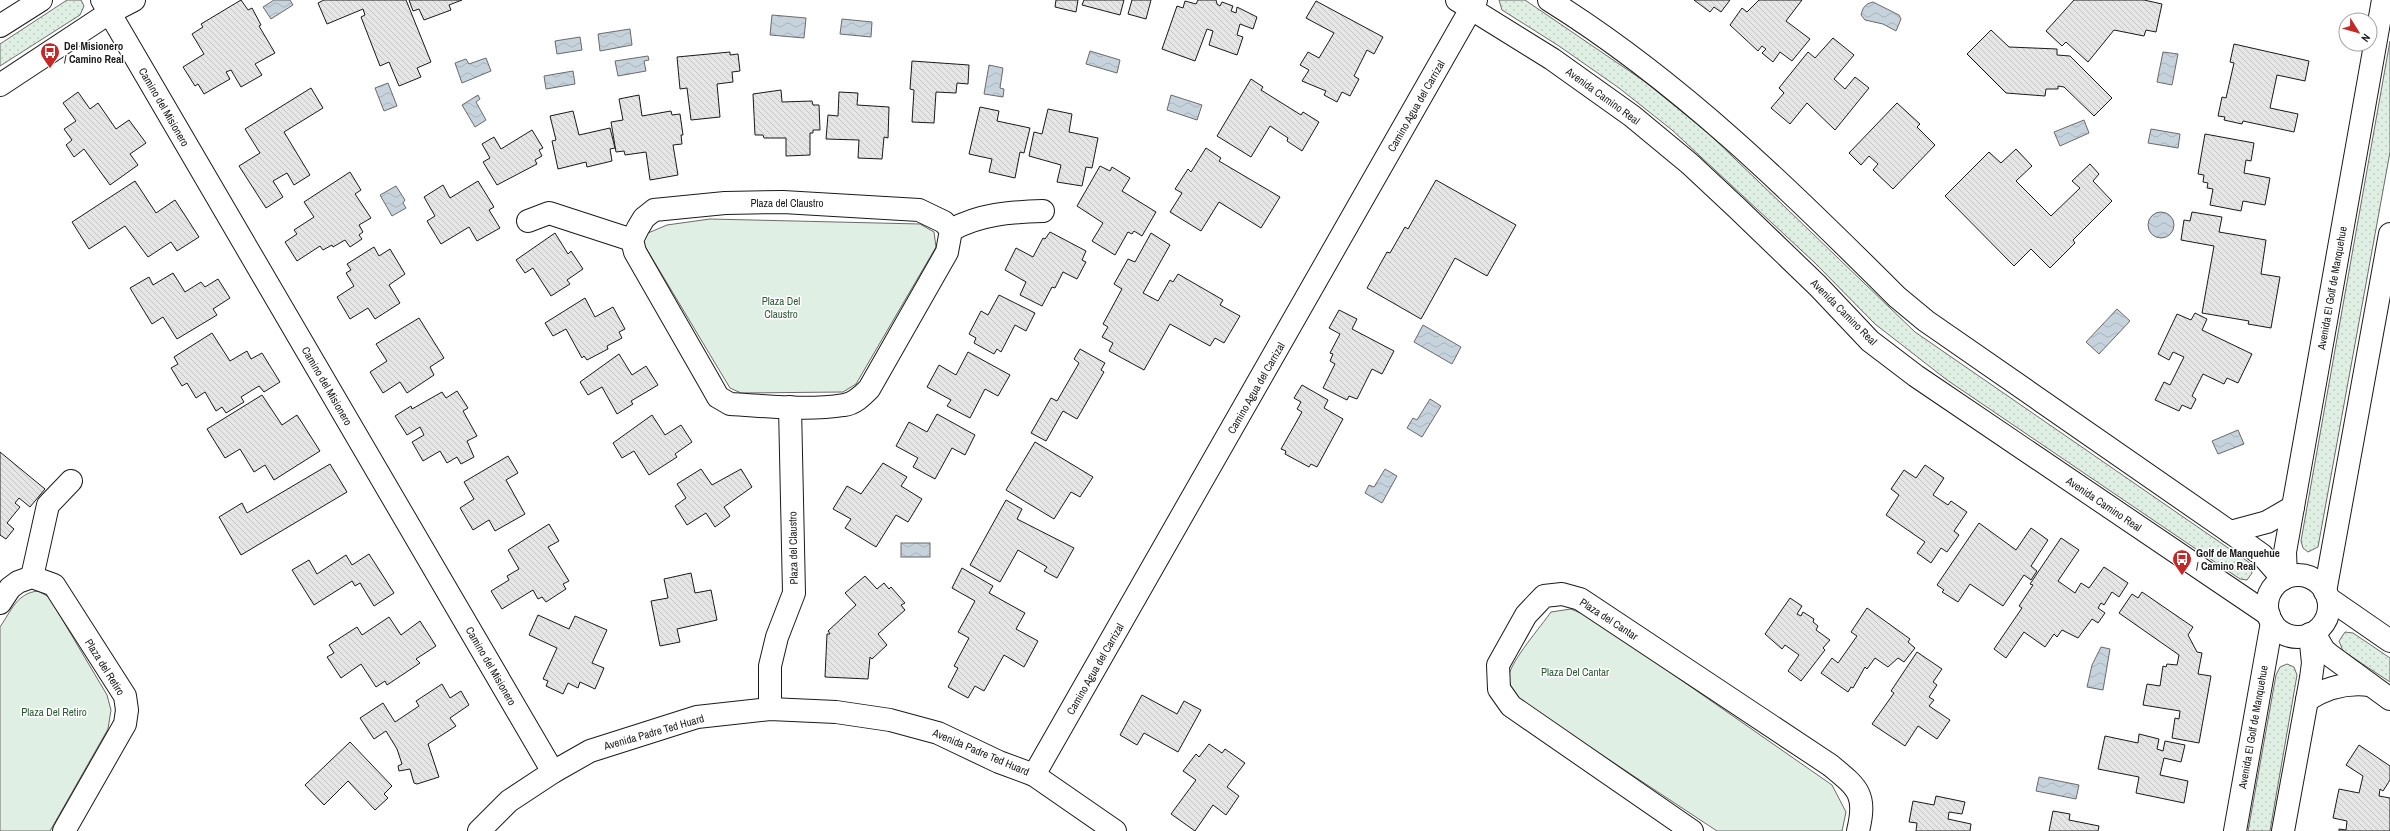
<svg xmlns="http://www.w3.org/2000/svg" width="2390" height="831" font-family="'Archivo Narrow',sans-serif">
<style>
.grass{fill:url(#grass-dots);stroke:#6a6a6a}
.park{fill:#e0efe3;stroke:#6a6a6a}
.water{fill:url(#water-waves);stroke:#6a6a6a}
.building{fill:url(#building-back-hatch);stroke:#1a1a1a}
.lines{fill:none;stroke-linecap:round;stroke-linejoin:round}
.street-casing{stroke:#1a1a1a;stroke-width:24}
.secondary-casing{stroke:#1a1a1a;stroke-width:24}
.street{stroke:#fff;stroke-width:22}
.secondary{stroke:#fff;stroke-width:22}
.labels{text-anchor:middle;stroke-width:3;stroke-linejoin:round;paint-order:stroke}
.poi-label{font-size:11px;font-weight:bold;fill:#1a1a1a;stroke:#fff;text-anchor:start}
.street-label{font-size:11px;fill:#1a1a1a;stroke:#fff}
.park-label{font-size:11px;fill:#2b5a34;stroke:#fff}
</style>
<defs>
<pattern id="grass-dots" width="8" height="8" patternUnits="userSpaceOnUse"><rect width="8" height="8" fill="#e0efe3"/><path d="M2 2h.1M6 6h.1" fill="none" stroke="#c0ccc2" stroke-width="1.8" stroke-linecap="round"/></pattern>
<pattern id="water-waves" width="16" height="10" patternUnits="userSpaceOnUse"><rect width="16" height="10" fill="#c6d2dc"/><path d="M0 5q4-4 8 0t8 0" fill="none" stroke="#aab4bc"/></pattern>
<pattern id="building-back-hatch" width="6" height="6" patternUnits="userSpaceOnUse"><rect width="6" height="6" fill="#e6e6e6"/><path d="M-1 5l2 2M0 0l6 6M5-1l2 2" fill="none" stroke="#c5c5c5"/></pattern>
</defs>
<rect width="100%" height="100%" fill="#fff"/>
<g class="grass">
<path d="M67 0H81L84 6 80 15 0 66V44Z"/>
<path d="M1499 0H1525L1644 81 1707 132 1915 332 2250 563 2252 573 2247 580 2240 579 1947 380 1875 324 1815 263 1672 130 1619 88 1559 46 1502 10Z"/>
<path d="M2390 41V152L2318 547 2308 552 2303 548 2301 541Z"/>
<path d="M2345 632 2353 633 2390 658V682L2343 651 2339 641Z"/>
<path d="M2287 664 2294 667 2297 675 2270 831H2248L2276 675 2280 667Z"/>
</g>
<g class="park">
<path d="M710 219 920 224 934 232 936 247 856 384 843 392 741 393 730 388 643 243 648 233 667 225Z"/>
<path d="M38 591 49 597 107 695 111 710 108 729 50 831H0V627C11 611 17 593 38 591Z"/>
<path d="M1571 609 1592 618 1832 785 1846 812 1842 831H1717L1520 701C1516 694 1508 686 1509 676 1510 662 1542 625 1551 612Z"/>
</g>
<g class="water">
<path d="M274 0H290L293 5 271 19 263 7Z"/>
<path d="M1873 2 1899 15 1901 19 1896 31 1883 24 1865 20 1861 15C1863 7 1865 4 1873 2Z"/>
<path d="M772 15 806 18 804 38 770 35Z"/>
<path d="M842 19 872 22 871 37 840 34Z"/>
<path d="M630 29 632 45 600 51 598 34Z"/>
<path d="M580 37 582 50 557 54 555 41Z"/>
<path d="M1090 51 1120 60 1117 73 1086 64Z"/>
<path d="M2163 52 2178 54 2172 85 2157 82Z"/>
<path d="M648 56 649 60 644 61 646 71 618 76 615 61Z"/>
<path d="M486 58 491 71 462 83 455 63 466 59 469 64Z"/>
<path d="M989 65 1003 68 1000 88 1004 89 1003 97 984 94Z"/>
<path d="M573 71 575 84 546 89 544 76Z"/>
<path d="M388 83 397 106 384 111 375 88Z"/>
<path d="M478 95 480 99 476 102 486 120 475 127 462 105Z"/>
<path d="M1171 95 1202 105 1197 120 1167 110Z"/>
<path d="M2084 120 2089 133 2060 146 2054 132Z"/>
<path d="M2151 129 2180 134 2178 148 2148 143Z"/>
<path d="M396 186 405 200 403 203 406 208 392 216 380 195Z"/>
<circle cx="2161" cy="225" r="13"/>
<path d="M2117 309 2130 321 2099 354 2086 342Z"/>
<path d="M1423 325 1461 347 1452 364 1414 342Z"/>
<path d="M1430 399 1441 406 1422 437 1407 428 1413 418 1417 420Z"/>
<path d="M2238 430 2244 444 2218 454 2212 441Z"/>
<path d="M1385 469 1397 476 1382 503 1365 493 1369 485 1374 487Z"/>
<rect x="901" y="543" width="29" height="14"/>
<path d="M2101 647 2110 649 2103 690 2087 687 2092 665Z"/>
<path d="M2039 777 2079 785 2076 799 2036 791Z"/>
</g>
<g class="building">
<path d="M241 0 248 10 252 8 261 25 259 26 275 53 255 64 262 75 241 87 231 70 226 72 230 79 204 94 198 84 195 86 183 67 204 54 192 34 203 27 201 24Z"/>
<path d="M324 0H406L431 62 417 68 421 77 399 86 389 62 380 66 361 17 365 15 363 9 327 24 318 3Z"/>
<path d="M409 0H462L449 5 451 10 424 20 419 9 413 11Z"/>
<path d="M1056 0H1078L1076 12 1055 7Z"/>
<path d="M1084 0H1124L1120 15 1082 5Z"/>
<path d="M1132 0H1151L1146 19 1128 14Z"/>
<path d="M1198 0H1216L1217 4 1220 6 1222 2 1233 6 1231 11 1236 13 1237 7 1257 17 1253 29 1240 24 1237 35 1243 37 1237 55 1209 45 1213 31 1207 29 1195 61 1162 49 1177 6 1183 8 1185 1 1196 4Z"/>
<path d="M1694 0H1730L1721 12 1714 7 1710 12Z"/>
<path d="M1759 0H1802L1786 21 1810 39 1792 61 1780 52 1773 62 1762 53 1766 49 1762 46 1758 51 1730 25 1742 8 1747 12Z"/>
<path d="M2074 0H2144L2162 4 2156 32 2146 30 2144 36 2114 30 2088 62 2066 42 2062 46 2046 31Z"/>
<path d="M1316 1 1383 37 1374 54 1367 50 1354 76 1359 79 1350 96 1342 92 1337 102 1324 95 1326 91 1302 81 1309 70 1300 65 1308 52 1319 58 1334 33 1306 18Z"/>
<path d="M1991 30 2009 47 2057 49V55L2070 56 2112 98 2094 116 2064 87 2058 86V89H2046L2045 96 2006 93 1967 54Z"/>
<path d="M1833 38 1854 55 1834 79 1845 89 1855 77 1869 88 1835 130 1807 103 1790 124 1771 108 1784 93 1779 88 1808 52 1815 58Z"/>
<path d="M2234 44 2309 61 2305 81 2277 75 2270 108 2298 114 2294 132 2243 121 2242 124 2224 120 2225 117 2218 116 2222 97 2226 98 2234 63 2230 62Z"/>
<path d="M730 52V55L738 54 740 71 732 72 733 82 717 84 720 117 691 120 687 88 680 89 677 57Z"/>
<path d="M912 61 969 65 968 84 957 83 956 93 936 92 934 123 912 122 914 90 910 89Z"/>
<path d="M1251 79 1263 87 1261 90 1301 115 1303 112 1319 122 1302 151 1287 141 1288 138 1270 126 1251 157 1217 136Z"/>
<path d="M311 88 323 108 284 132 310 175 294 185 287 173 273 181 283 197 266 208 239 166 260 153 245 129Z"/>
<path d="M781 90 782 102 812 101 813 105H819L820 130H813V133H810V155L786 156V138H764L763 135H755L753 94Z"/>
<path d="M78 92 90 109 98 103 116 129 129 120 146 143 130 154 138 165 110 185 84 149 74 157 66 145 72 140 64 129 76 121 63 103Z"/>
<path d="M839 92 858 93 857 105 889 107 888 138 884 137 882 159 858 158 859 140 826 139 828 115 838 116Z"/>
<path d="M639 95 642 116 671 111 672 115 680 114 683 135H681L682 144 673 145 678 175 650 180 646 152 625 155 624 151 616 152 611 122 623 120 619 99Z"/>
<path d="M1897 103 1920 124 1917 127 1935 145 1893 189 1873 170 1878 164 1869 156 1861 165 1849 153Z"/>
<path d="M980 107 999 111 997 121 1030 128 1024 153 1020 152 1015 178 989 172 992 159 969 154Z"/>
<path d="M1048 109 1072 114 1069 132 1098 138 1092 168 1086 167 1082 186 1057 182 1061 165 1029 156 1034 132 1042 134Z"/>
<path d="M573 111 579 135 610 128 615 148 610 149 612 161 587 167 586 162 558 169 552 141 556 140 550 116Z"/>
<path d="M532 130 543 148 539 150 542 156 535 160 537 164 497 185 483 162 490 158 482 144 494 137 501 149Z"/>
<path d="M2205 134 2254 143 2251 161 2246 160 2244 173 2270 178 2265 205 2243 201 2241 211 2210 205 2213 189 2207 188 2208 183 2203 182 2204 175 2198 174Z"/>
<path d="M1206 148 1221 158 1219 161 1280 197 1261 228 1219 202 1201 231 1170 212 1182 193 1175 189 1188 169 1191 172Z"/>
<path d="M2016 149 2032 166 2016 181 2051 216 2080 188 2072 181 2090 164 2099 174 2093 181 2112 201 2073 240 2075 243 2050 268 2031 249 2014 266 1945 196 1989 152 2001 163Z"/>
<path d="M1100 166 1110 171 1112 167 1130 178 1122 191 1156 212 1142 236 1134 231 1132 234 1128 232 1115 255 1092 241 1103 223 1077 206Z"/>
<path d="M350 172 361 190 355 194 371 218 359 225 363 232 359 235 362 239 350 247 345 240 333 247 332 245 323 250 320 246 297 261 285 242 297 234 294 230 314 217 304 202Z"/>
<path d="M1436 180 1516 225 1487 276 1455 258 1421 319 1367 288 1387 252 1390 253 1405 227 1408 229Z"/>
<path d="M135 181 156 213 175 200 199 237 177 251 171 242 148 257 125 226 89 249 72 222Z"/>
<path d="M478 181 494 207 489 210 500 228 477 241 469 227 441 244 427 221 435 216 424 197 443 185 450 198Z"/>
<path d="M2192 212 2222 217 2219 232 2266 240 2261 274 2280 277 2271 328 2248 324 2249 321 2202 313 2214 246 2181 240 2184 220 2190 221Z"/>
<path d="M1050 232 1086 251 1082 260 1086 262 1077 279 1063 272 1055 288 1052 287 1042 306 1020 295 1026 282 1005 270 1016 248 1033 257 1043 238 1045 239Z"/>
<path d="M555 233 568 254 571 251 583 269 567 280 570 284 551 296 533 268 525 273 516 260Z"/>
<path d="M1151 233 1170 245 1143 293 1158 301 1170 280 1173 282 1178 274 1223 300 1220 305 1240 316 1224 343 1215 338 1210 346 1170 324 1144 370 1109 351 1113 343 1102 337 1108 327 1103 324 1122 289 1114 284 1128 259 1135 262Z"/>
<path d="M374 247 379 256 390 249 405 274 389 285 400 303 375 319 368 308 350 319 337 297 354 286 346 273 351 270 347 264Z"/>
<path d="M173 273 185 292 201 282 205 287 218 279 230 298 213 309 217 315 177 339 163 317 152 324 130 288 149 277 153 285Z"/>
<path d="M999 295 1035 313 1026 331 1015 325 1001 352 997 349 994 354 974 343 976 338 969 334 981 311 988 315Z"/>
<path d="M585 298 595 317 613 307 625 329 619 332 622 338 607 346 608 349 587 360 584 356 582 358 566 329 553 336 545 323Z"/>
<path d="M1339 310 1357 319 1352 329 1394 351 1382 374 1372 369 1357 399 1349 396 1347 400 1323 388 1335 364 1330 361 1333 354 1330 353 1340 334 1329 328Z"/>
<path d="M2195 313 2207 319 2202 330 2252 354 2238 383 2227 378 2224 384 2203 374 2192 396 2196 399 2191 409 2182 405 2179 411 2155 400 2164 382 2170 385 2184 357 2173 352 2169 360 2158 354 2177 314 2191 320Z"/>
<path d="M419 318 444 358 430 367 434 375 407 393 400 382 383 393 370 372 387 361 376 344Z"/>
<path d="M212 333 230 361 247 351 251 359 262 353 280 382 264 392 259 386 241 397 244 402 226 413 222 407 216 411 205 392 196 398 187 383 182 386 171 368 178 364 174 357Z"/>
<path d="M1080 349 1105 363 1101 370 1104 372 1077 419 1063 411 1046 441 1031 433 1051 398 1057 401 1079 363 1074 359Z"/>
<path d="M968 352 1010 375 998 396 985 389 970 418 947 406 951 400 927 387 939 365 956 375Z"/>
<path d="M619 354 632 375 646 366 658 385 631 401 633 404 617 414 602 387 588 395 580 382Z"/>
<path d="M1302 385 1328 400 1324 408 1343 419 1317 467 1311 464 1309 467 1285 454 1286 451 1281 449 1302 412 1297 409 1301 402 1294 398Z"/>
<path d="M457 391 468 408 463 411 477 436 467 441 474 457 461 464 457 457 447 463 440 451 423 461 412 442 424 435 420 427 407 435 395 416 411 406 412 409 442 392 446 398Z"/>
<path d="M262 395 282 425 297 415 320 451 274 480 265 465 254 472 240 449 225 458 207 429Z"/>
<path d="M937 414 975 435 965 455 952 448 935 479 913 467 918 458 896 446 909 422 927 432Z"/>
<path d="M652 415 665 435 681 425 692 442 675 454 677 457 649 475 634 451 622 458 613 443Z"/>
<path d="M1035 442 1093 477 1080 497 1071 492 1054 519 1006 490Z"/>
<path d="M0 452 45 489 30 507 19 498 15 503 20 507 7 523 14 529 6 539 0 535Z"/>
<path d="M508 456 518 473 506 480 525 514 495 531 489 520 473 530 460 508 474 499 464 482Z"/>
<path d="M883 463 907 477 901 486 922 499 908 522 896 515 876 547 845 528 851 519 833 509 847 486 861 494Z"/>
<path d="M330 464 347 492 241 555 219 517 242 503 247 513Z"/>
<path d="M1925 465 1944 478 1933 495 1948 505 1951 501 1967 512 1954 531 1959 535 1947 552 1941 548 1931 563 1917 553 1925 542 1886 515 1899 495 1891 489 1904 470 1916 478Z"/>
<path d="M701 469 712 485 741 469 752 487 724 507 730 516 715 527 706 513 687 525 675 506 686 498 677 484Z"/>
<path d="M1006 500 1022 509 1017 519 1074 548 1057 578 1044 571 1047 567 1018 550 1000 582 970 565Z"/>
<path d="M1979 523 2016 550 2031 528 2048 540 2031 566 2037 571 2031 580 2024 575 2003 606 1970 584 1958 602 1942 592 1944 590 1937 585Z"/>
<path d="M549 524 559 541 548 547 569 581 563 584 566 589 546 602 542 597 538 599 533 590 502 609 491 591 509 580 507 576 519 569 508 550Z"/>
<path d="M2061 538 2079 550 2058 581 2075 593 2081 583 2089 588 2104 567 2128 583 2119 597 2112 592 2104 605 2101 603 2098 608 2105 613 2098 623 2092 619 2078 638 2062 630 2057 637 2054 634 2045 647 2024 632 2006 658 1994 649 2022 608 2019 606 2033 585 2030 584Z"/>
<path d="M369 554 394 593 374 606 360 583 355 586 352 581 314 605 292 570 309 560 317 574 346 555 352 565Z"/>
<path d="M962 568 993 586 989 593 1025 613 1016 629 1038 641 1024 667 1004 655 984 691 975 686 968 698 948 687 958 668 954 666 969 638 958 632 975 601 952 588Z"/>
<path d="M691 573 695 593 711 590 717 620 677 629 680 642 660 646 651 601 668 598 664 579Z"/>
<path d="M865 576 877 589 884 583 889 589 891 587 905 603 901 605 905 610 878 634 887 645 872 659 870 657 868 679 825 677 827 634H830L828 631 856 605 845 593Z"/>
<path d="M2142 592 2193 627 2188 635 2197 652 2202 653 2198 674 2211 676 2199 743 2172 738 2175 718 2179 719 2180 711 2143 705 2147 684 2160 686 2163 666 2166 667 2167 664 2177 665 2179 655 2119 613 2132 594 2138 598Z"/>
<path d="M1790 598 1802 606 1797 614 1801 616 1803 612 1814 619 1813 622 1818 626 1816 630 1830 640 1823 648 1825 650 1801 681 1788 671 1799 655 1785 645 1782 649 1765 634Z"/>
<path d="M1867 608 1910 639 1908 642 1915 648 1904 662 1898 658 1888 667 1875 658 1867 669 1865 667 1853 688 1851 687 1848 692 1821 673 1832 658 1838 663 1857 636 1851 632Z"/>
<path d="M538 615 569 629 575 616 607 630 592 663 604 668 595 689 580 682 578 688 568 683 563 694 546 686 548 681 543 679 557 648 529 635Z"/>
<path d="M389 617 401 635 420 621 436 646 416 659 420 663 387 685 385 681 376 687 361 664 341 678 327 657 334 653 329 645 357 627 362 635Z"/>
<path d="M1917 652 1942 669 1933 682 1937 685 1929 697 1934 700 1929 706 1950 720 1937 739 1918 726 1905 746 1872 724 1894 693 1891 691Z"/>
<path d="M442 684 450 698 461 691 469 705 450 718 456 726 428 744 439 777 417 784 414 783 410 769 399 771 398 766 402 764 397 749 386 731 374 739 360 718 383 703 395 722 419 706 416 701Z"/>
<path d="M1142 695 1177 714 1184 701 1201 710 1178 752 1144 733 1137 745 1120 735Z"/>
<path d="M2139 734 2159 739 2157 749 2163 751 2165 741 2185 745 2181 762 2164 758 2160 775 2188 781 2184 803 2136 793 2139 777 2098 769 2105 736 2138 743Z"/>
<path d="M350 742 392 786 384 794 388 798 375 810 348 781 324 805 305 785Z"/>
<path d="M1209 744 1222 753 1225 749 1245 763 1227 787 1239 796 1226 815 1213 805 1195 831 1171 814 1196 780 1183 771 1196 754 1199 757Z"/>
<path d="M2359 745 2390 766V780L2383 791 2380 789 2379 796 2390 798V831H2339V829L2346 830 2347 821 2333 818 2339 789 2359 793 2363 776 2346 765Z"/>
<path d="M1936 796 1965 802 1962 814 1949 812 1948 819 1971 824 1970 831H1916L1917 823 1909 822 1913 801 1934 805Z"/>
<path d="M2053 811 2070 814 2069 820 2099 826 2098 831H2049Z"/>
</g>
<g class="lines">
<g class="street-casing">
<g id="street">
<path d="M102 0 553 772"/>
<path d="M783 202 919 210 944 222 951 230 947 252 869 389C862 396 854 404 844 405 807 411 767 406 730 404L718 397 709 381 635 252 632 240 638 228 644 218 654 210 725 203Z"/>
<path d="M528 221 549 213 632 240"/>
<path d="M951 230C980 214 1010 212 1043 211"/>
<path d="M32 577 48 505 71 481"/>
<path d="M2286 577 2285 552 2293 507 2383 0"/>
<path d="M2325 592 2390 234"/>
<path d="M0 603 10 588 18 582 32 577 54 585 125 696 127 710 125 724 64 831"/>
<path d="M770 709V666L777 637 794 593 790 407"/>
<path d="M1034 775 1476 0"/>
<path d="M479 831 509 801 553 772 590 751 697 717 770 709 836 712 890 720 938 733 999 762 1034 775 1115 831"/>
<path d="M1692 831 1511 706 1499 689 1498 665 1526 615 1544 596 1562 594 1580 599 1830 765C1858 788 1867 794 1858 831"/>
</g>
</g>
<g class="secondary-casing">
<g id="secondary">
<path d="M1457 0 1552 59 1632 116 1690 164 1737 208 1818 286 1870 341 1916 376 2269 615"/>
<path d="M1549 0C1679 81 1789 189 1897 297L1926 321 2230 532 2262 555 2283 579"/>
<path d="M0 26 41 0"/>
<path d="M0 85 109 13 134 0"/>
<path d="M2230 532 2267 522 2293 507"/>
<circle cx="2298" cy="606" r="31"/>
<path d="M2328 598 2390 641"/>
<path d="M2314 633 2324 650 2331 656 2390 699"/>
<path d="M2307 700C2327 687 2347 682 2370 685"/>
<path d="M2235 831 2272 622"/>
<path d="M2283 831 2311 678 2313 663 2310 634"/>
</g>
</g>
<use href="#street" class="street"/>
<use href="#secondary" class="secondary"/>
</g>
<defs>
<g id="bus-pin" transform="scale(1)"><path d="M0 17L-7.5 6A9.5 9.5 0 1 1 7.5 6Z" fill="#c62828" stroke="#fff"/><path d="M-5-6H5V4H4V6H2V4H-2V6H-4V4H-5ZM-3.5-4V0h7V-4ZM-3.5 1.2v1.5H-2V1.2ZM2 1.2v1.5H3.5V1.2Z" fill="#fff"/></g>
</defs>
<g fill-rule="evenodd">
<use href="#bus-pin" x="50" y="52"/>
<use href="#bus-pin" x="2182" y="559"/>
</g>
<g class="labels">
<g class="poi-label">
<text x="64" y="50">Del Misionero<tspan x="64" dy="13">/ Camino Real</tspan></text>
<text x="2196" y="557">Golf de Manquehue<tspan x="2196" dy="13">/ Camino Real</tspan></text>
</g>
<g class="street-label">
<text transform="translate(1603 96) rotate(36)" y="4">Avenida Camino Real</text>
<text transform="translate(1416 106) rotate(-60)" y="4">Camino Agua del Carrizal</text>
<text transform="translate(164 107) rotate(60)" y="4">Camino del Misionero</text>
<text x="787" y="207">Plaza del Claustro</text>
<text transform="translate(2332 288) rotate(-80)" y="4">Avenida El Golf de Manquehue</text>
<text transform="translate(1844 312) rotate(45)" y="4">Avenida Camino Real</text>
<text transform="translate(327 386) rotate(60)" y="4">Camino del Misionero</text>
<text transform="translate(1256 388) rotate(-60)" y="4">Camino Agua del Carrizal</text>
<text transform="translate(2104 504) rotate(34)" y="4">Avenida Camino Real</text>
<text transform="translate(793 548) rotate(-91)" y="4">Plaza del Claustro</text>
<text transform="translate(1609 619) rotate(33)" y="4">Plaza del Cantar</text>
<text transform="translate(491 666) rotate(60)" y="4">Camino del Misionero</text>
<text transform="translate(105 667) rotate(58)" y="4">Plaza del Retiro</text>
<text transform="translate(1095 669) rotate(-60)" y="4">Camino Agua del Carrizal</text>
<text transform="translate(2253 727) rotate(-80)" y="4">Avenida El Golf de Manquehue</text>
<text transform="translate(654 732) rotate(-16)" y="4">Avenida Padre Ted Huard</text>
<text transform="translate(981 752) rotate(23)" y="4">Avenida Padre Ted Huard</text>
</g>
<g class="park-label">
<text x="781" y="305">Plaza Del<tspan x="781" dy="13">Claustro</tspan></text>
<text x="1575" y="676">Plaza Del Cantar</text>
<text x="54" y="716">Plaza Del Retiro</text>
</g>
</g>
<g transform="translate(2358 32) rotate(127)"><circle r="19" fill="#ffffff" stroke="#a3a3a3"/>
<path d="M0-3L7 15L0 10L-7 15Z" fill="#c62828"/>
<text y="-6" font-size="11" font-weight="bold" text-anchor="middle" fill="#1a1a1a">N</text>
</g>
</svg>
